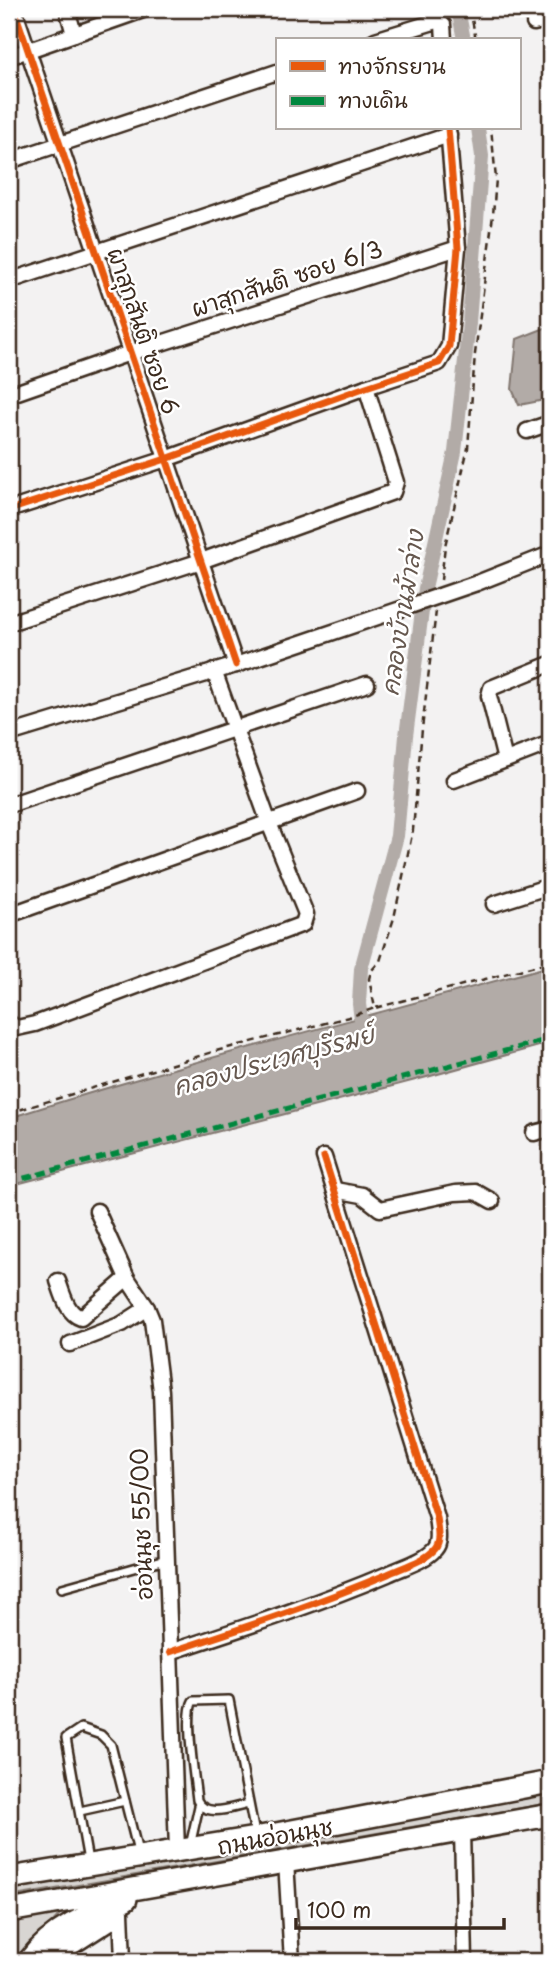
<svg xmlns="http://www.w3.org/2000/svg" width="559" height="1970" font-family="'Playpen Sans','Playpen Sans Thai',sans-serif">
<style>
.green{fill:#d8d5d2;stroke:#8a8078;stroke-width:2}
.water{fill:#b2aba7;stroke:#827770;stroke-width:2}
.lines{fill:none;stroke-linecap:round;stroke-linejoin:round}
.canal{stroke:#b2aba7;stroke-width:14}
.service-casing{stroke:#3b2a1e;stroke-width:12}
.minor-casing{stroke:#3b2a1e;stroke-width:19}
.primary-casing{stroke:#3b2a1e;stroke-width:26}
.path{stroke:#3b2a1e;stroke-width:2.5;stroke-dasharray:7 5;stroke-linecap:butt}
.service{stroke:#fff;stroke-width:7}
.minor{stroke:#fff;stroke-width:14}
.primary{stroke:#fff;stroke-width:21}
.minor-bridge-casing{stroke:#3b2a1e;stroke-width:19;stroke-linecap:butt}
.minor-bridge{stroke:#fff;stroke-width:14}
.quiet{stroke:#00873e;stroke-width:5;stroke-dasharray:10 5;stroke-linecap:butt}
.cycleway-casing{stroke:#fff;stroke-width:11}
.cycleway{stroke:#e8590c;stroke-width:7}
.labels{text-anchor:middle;stroke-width:5;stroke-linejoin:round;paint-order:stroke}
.street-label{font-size:23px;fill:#3b2a1e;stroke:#fff}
.water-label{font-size:24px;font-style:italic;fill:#65574e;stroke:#fff}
</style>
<rect width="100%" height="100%" fill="#f3f2f2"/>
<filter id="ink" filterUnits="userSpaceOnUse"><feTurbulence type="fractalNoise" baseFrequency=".0143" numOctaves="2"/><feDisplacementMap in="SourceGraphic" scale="14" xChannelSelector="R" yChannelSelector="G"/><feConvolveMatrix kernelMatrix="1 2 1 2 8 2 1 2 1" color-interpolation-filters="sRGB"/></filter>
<g filter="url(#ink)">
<g class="green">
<path d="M550 1794V1803L9 1897V1890Z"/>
<path d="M72 1900 19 1961H9V1911Z"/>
</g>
<g class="water">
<path d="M550 326V399L519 405 512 389 517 339Z"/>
<path d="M550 966V1043L427 1077 9 1186V1118C188 1061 370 1016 550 966Z"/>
</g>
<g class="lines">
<g class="canal">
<path d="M458 9 464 40"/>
<path d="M363 1035 359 1004 361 969 397 836 406 736 425 588 455 452 469 323 482 156 478 128"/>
</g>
<g class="service-casing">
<g id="service">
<path d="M62 1588 166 1559"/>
<path d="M249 1804C233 1807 206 1819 197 1800 195 1780 184 1716 193 1701L229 1700 255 1834"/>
<path d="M80 1811 125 1801"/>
<path d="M190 1846 199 1806"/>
<path d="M88 1861 66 1738 81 1728 101 1735 111 1745 139 1856"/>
</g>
</g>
<g class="minor-casing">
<g id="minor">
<path d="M14 9 236 665"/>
<path d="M67 9 74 34"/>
<path d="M534 23 550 19"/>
<path d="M375 40 437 21 443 25 444 40"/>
<path d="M9 57 146 9"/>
<path d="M9 161 277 72"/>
<path d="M9 281 449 135"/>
<path d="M9 395 130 353 458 248"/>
<path d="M527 431 550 423"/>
<path d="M9 510 166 459 366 387 439 363 449 346 458 248 448 128"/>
<path d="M477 583 550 554"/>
<path d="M9 623 201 561 393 492 396 482 366 387"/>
<path d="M9 734 236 665 407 607"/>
<path d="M505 760 489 696 491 688 550 664"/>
<path d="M454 780 550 743"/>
<path d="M9 805 367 684"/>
<path d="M494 904 550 886"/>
<path d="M9 915 357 791"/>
<path d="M9 1023 17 1028 35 1024 303 924 306 914 269 823 214 671"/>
<path d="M534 1133 550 1129"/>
<path d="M335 1190 362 1195 380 1209 455 1193 476 1192 492 1201"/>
<path d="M97 1211 127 1278 147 1308 152 1320 161 1391 177 1850"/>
<path d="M58 1281C63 1295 67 1313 81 1318L127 1278"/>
<path d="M70 1344 122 1324 147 1308"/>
<path d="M170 1652C243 1628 317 1604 388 1574 403 1567 425 1561 435 1549 442 1541 438 1528 437 1518L324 1157"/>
<path d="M462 1830 465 1961"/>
<path d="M286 1861 292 1961"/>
<path d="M121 1912 123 1961"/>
</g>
</g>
<g class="primary-casing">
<g id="primary">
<path d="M9 1878 255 1838 550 1782"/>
<path d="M9 1911 550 1815"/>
<path d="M29 1961C53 1929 90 1914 126 1899"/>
<path d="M52 1961 70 1944 109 1919"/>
</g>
</g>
<g class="path">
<path d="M470 9 476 40"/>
<path d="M441 580 445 546 468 448 475 354 493 215 496 179 491 128"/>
<path d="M436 611 422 729 413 830 394 918 380 961 371 971 369 979 375 1008 550 962"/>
<path d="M9 1113 216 1051 349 1017 375 1008"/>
</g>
<use href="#service" class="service"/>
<use href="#minor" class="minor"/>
<use href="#primary" class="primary"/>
<g class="minor-bridge-casing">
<path id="minor-bridge" d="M407 607 477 583"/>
</g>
<use href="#minor-bridge" class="minor-bridge"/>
<path class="quiet" d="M9 1182 550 1039"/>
<g class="cycleway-casing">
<g id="cycleway">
<path d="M14 9 236 665"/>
<path d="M9 510 166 459 366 387 439 363 449 346 458 248 448 128"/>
<path d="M170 1652C243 1628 317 1604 388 1574 403 1567 425 1561 435 1549 442 1541 438 1528 437 1518L324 1157"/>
</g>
</g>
<use href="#cycleway" class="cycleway"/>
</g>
</g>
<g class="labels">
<g class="street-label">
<text transform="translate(287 279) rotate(-18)" y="8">ผาสุกสันติ ซอย 6/3</text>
<text transform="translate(143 331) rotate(71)" y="8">ผาสุกสันติ ซอย 6</text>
<text transform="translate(142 1524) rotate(-92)" y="8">อ่อนนุช 55/00</text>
<text transform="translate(275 1837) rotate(-10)" y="8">ถนนอ่อนนุช</text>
</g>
<g class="water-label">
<text transform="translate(403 613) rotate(-81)" y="8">คลองบ้านม้าล่าง</text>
<text transform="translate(274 1061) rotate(-15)" y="8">คลองประเวศบุรีรมย์</text>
</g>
</g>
<rect width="559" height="1970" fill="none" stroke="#fff" stroke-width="35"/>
<rect x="18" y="18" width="524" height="1935" fill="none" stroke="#3b2a1e" stroke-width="2.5" filter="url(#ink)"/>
<rect x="276" y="38" width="245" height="91" fill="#ffffff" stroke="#b1aaa5" stroke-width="2"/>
<rect x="290" y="61" width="35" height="10" fill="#e8590c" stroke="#b1aaa5" stroke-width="2"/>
<text x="338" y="74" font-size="21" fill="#3b2a1e">ทางจักรยาน</text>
<rect x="290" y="96" width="35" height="10" fill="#00873e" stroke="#b1aaa5" stroke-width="2"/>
<text x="338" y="108" font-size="21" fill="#3b2a1e">ทางเดิน</text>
<path d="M296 1918v10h208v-10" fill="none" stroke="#3b2a1e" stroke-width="3.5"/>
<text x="307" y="1918" font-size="21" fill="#3b2a1e" stroke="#ffffff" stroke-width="5" paint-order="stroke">100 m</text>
</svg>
